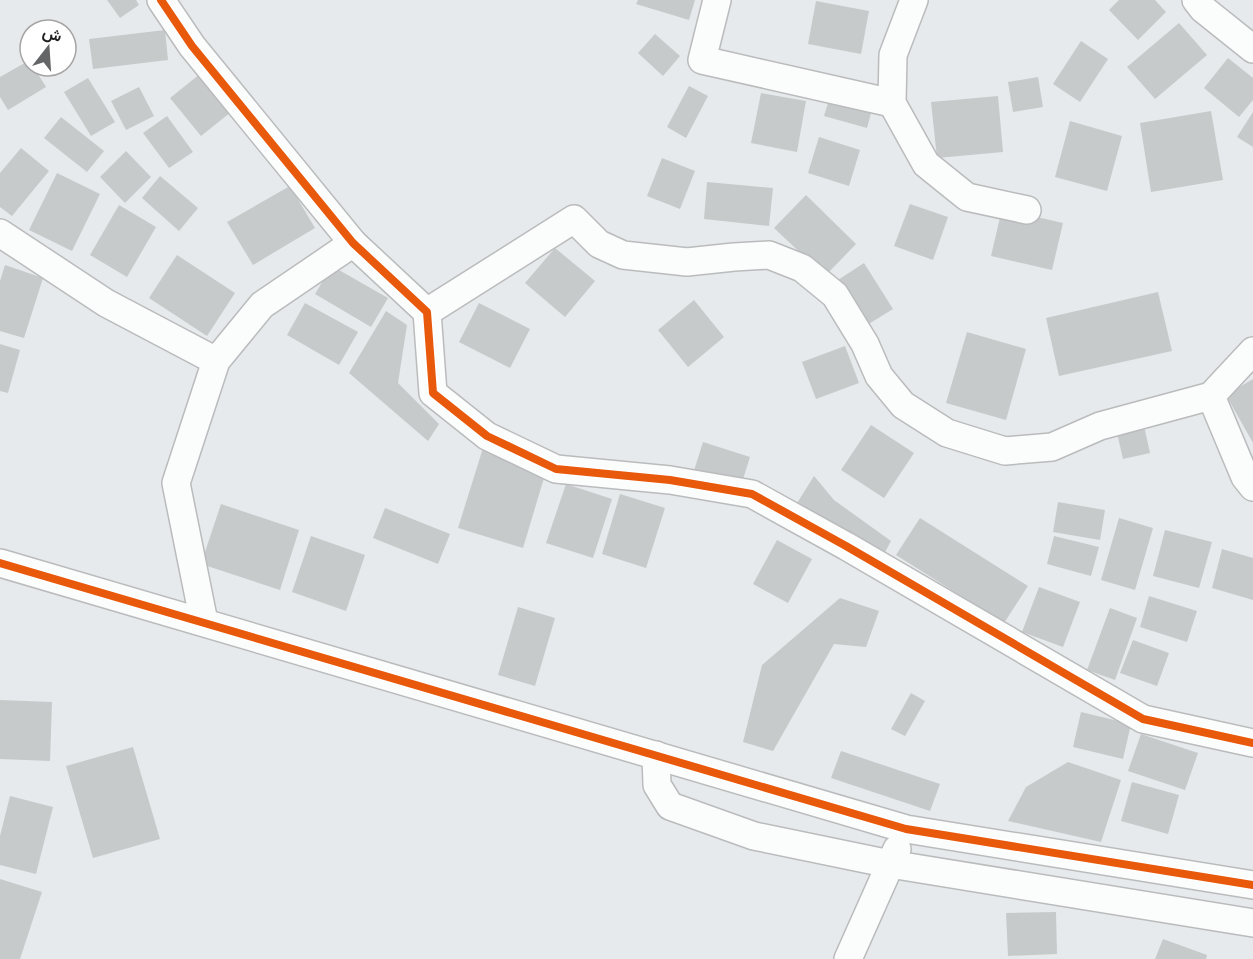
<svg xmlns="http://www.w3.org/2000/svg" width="1253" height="959" font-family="'PT Sans Narrow',Vazirmatn,sans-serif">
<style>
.building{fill:#c6cacb}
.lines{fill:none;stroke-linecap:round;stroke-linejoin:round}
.minor-casing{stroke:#babbbc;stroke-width:30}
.minor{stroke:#fbfcfc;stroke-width:27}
.cycleway-casing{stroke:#fff;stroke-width:11}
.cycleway{stroke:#e8590c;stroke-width:8}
</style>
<rect width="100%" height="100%" fill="#e7eaec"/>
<g class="building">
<path d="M107 0H136L139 5 120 18Z"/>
<path d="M638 0H695L689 20 636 4Z"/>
<path d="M1119 0H1155L1166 12 1138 40 1109 10Z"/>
<path d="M816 1 869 11 861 54 808 44Z"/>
<path d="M1179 23 1207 55 1155 99 1127 67Z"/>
<path d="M165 30 168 60 93 69 89 39Z"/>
<path d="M655 34 680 56 663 76 638 53Z"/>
<path d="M1081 41 1108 59 1080 102 1053 84Z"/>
<path d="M1228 58 1253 78V100L1239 117 1204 88Z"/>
<path d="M30 60V66H33L46 87 8 110 0 97V77Z"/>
<path d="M200 74 231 112 201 136 170 98Z"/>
<path d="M1038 77 1043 107 1013 112 1008 82Z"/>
<path d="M88 78 115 122 91 136 64 92Z"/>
<path d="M689 86 708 96 686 138 667 127Z"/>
<path d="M139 87 154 116 126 130 111 101Z"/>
<path d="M832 90 874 102 867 128 824 116Z"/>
<path d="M761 93 806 101 797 152 751 143Z"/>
<path d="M998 96 1003 152 937 158 931 102Z"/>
<path d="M1211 111 1223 180 1151 192 1140 123Z"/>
<path d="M1253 112V147L1237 137Z"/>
<path d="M167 116 193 152 169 168 143 133Z"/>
<path d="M61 117 104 151 87 172 44 138Z"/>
<path d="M1070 121 1122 136 1107 191 1055 177Z"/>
<path d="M819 137 860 150 849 186 808 173Z"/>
<path d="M21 148 49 171 12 216 0 207V173Z"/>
<path d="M126 151 151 177 125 203 100 177Z"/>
<path d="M662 158 695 171 680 209 647 196Z"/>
<path d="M57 173 100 194 72 251 29 230Z"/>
<path d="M160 176 198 208 179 231 142 198Z"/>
<path d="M707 182 773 188 769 226 704 219Z"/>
<path d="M290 186 315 228 253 265 227 222Z"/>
<path d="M806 195 856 244 825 276 774 228Z"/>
<path d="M910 204 948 217 933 260 894 246Z"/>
<path d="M119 205 156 227 127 277 90 255Z"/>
<path d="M1002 209 1063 223 1052 270 991 256Z"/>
<path d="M555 248 595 281 565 317 525 283Z"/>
<path d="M177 255 235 293 207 336 149 298Z"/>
<path d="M864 263 893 309 867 325 838 280Z"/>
<path d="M5 265 43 278 24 338 0 331V281Z"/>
<path d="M332 266 388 298 371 327 315 294Z"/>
<path d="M1158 292 1172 351 1059 376 1046 318Z"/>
<path d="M694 300 724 337 688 367 658 330Z"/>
<path d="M305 303 358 332 339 365 287 335Z"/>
<path d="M479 303 530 329 510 368 459 342Z"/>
<path d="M386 311 407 325 398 383 439 424 428 441 349 373Z"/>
<path d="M967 332 1026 349 1006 420 946 403Z"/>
<path d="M0 344 20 350 8 393 0 391Z"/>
<path d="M845 346 859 383 816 399 802 362Z"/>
<path d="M1253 379V443L1226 395Z"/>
<path d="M871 425 914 453 884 498 841 470Z"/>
<path d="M1144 426 1150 453 1123 459 1117 433Z"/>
<path d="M703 442 750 457 739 492 692 477Z"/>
<path d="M483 448 547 468 523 548 458 528Z"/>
<path d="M814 476 834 500 891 541 883 556 794 508Z"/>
<path d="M566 484 612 499 593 558 546 543Z"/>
<path d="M620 494 665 508 646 568 602 554Z"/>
<path d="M1058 502 1105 510 1100 540 1053 532Z"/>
<path d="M221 504 299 530 280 590 201 564Z"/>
<path d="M385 508 450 534 438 564 373 538Z"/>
<path d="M920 518 1028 586 1004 623 896 555Z"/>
<path d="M1119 518 1153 528 1135 590 1101 580Z"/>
<path d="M1165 530 1212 542 1199 588 1153 576Z"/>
<path d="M311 536 365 555 346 611 292 592Z"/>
<path d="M1054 536 1099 547 1091 576 1047 564Z"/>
<path d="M777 540 812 559 788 603 753 584Z"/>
<path d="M1222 549 1253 558V600L1212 588Z"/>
<path d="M1039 587 1080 602 1063 647 1022 632Z"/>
<path d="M1149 596 1197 611 1187 642 1140 627Z"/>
<path d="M840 598 879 611 866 647 834 644 773 751 743 742 762 665Z"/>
<path d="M518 607 555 618 535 686 498 675Z"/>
<path d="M1110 608 1137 618 1115 680 1087 670Z"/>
<path d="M1133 640 1169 653 1157 686 1120 673Z"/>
<path d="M911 693 925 701 905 736 891 729Z"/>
<path d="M0 700 52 702 50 761 0 759Z"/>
<path d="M1081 712 1131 724 1123 759 1073 747Z"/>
<path d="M1141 734 1198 753 1185 790 1128 771Z"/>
<path d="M133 747 160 839 93 858 66 766Z"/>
<path d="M841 751 940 784 930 811 831 778Z"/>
<path d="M1068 762 1121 780 1101 842 1008 821 1026 787Z"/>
<path d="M1132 782 1179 795 1168 834 1121 821Z"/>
<path d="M10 796 53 807 36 874 0 865V836Z"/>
<path d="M0 879 42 892 20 959H0Z"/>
<path d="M1056 912 1057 954 1008 956 1006 913Z"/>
<path d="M1163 939 1207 955 1206 959H1155Z"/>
</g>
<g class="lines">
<g class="minor-casing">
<g id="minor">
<path d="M161 0 192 46 353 243 427 312 433 393 487 436 556 469 670 480 752 494 846 546 1143 719 1253 743"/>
<path d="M717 0 702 60 892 103"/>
<path d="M914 0 893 55 892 103 926 164 967 197 1027 210"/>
<path d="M1196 0 1203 9 1253 49"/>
<path d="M0 233 106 303 216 361"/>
<path d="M427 312 574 219 599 244 623 255 687 262 734 257 769 255 802 268 835 295 865 344 879 376 903 405 947 433 1005 451 1052 447 1100 426 1211 396 1253 351"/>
<path d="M1211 396 1245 477 1253 487"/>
<path d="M0 563 906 829 1253 885"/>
<path d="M204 622 176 483 216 361 262 305 353 243"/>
<path d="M656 755 657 785 670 806 754 836 890 864 1253 923"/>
<path d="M848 959 897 849"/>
</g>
</g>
<use href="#minor" class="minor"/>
<g class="cycleway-casing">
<g id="cycleway">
<path d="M161 0 192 46 353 243 427 312 433 393 487 436 556 469 670 480 752 494 846 546 1143 719 1253 743"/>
<path d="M0 563 906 829 1253 885"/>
</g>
</g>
<use href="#cycleway" class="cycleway"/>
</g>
<g transform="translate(48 48) rotate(17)"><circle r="28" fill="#ffffff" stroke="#a5a5a5" stroke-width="1.5"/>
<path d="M0-4.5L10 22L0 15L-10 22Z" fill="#646566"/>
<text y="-9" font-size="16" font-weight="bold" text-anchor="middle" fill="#1e1e1e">ش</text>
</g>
</svg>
